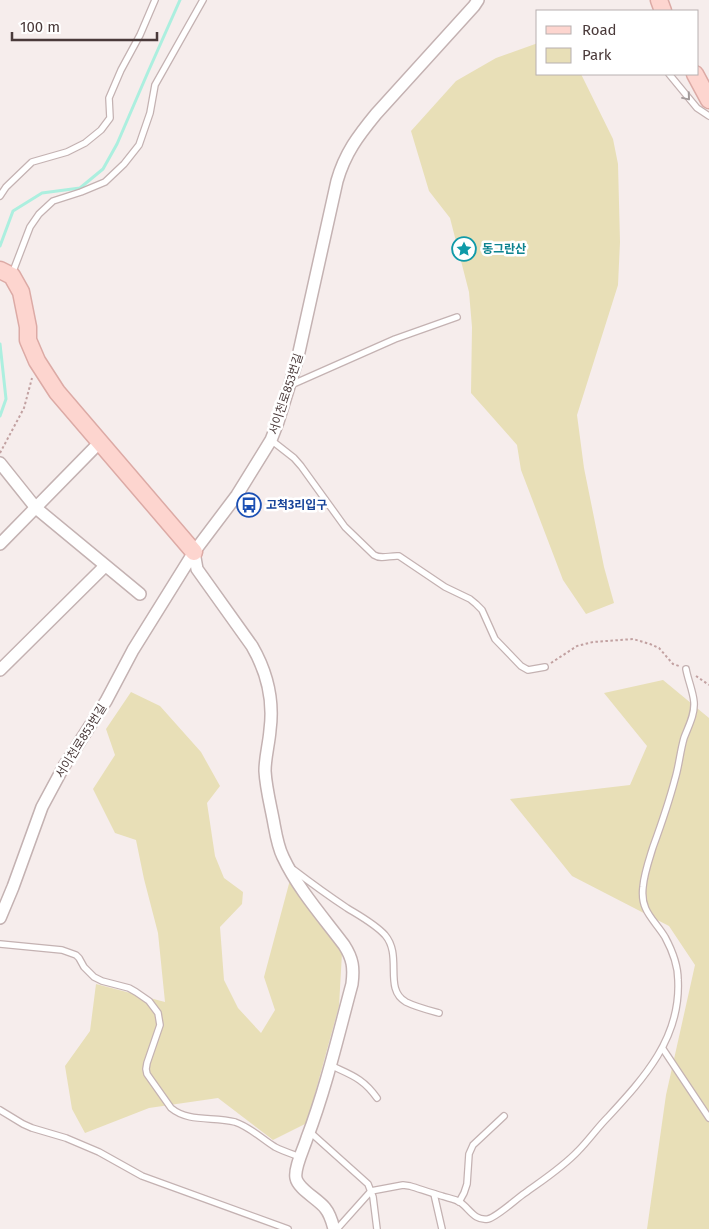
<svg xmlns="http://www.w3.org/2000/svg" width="709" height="1229" font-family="'Fira Sans','Noto Sans KR',sans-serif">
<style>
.green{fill:#e8dfb7}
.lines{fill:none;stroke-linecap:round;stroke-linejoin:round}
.stream{stroke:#acefdf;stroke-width:3}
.lane-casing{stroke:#c4b2b2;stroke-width:8}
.street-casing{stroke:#c4b2b2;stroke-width:14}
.secondary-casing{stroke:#dcaaa5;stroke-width:19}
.path{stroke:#c2a1a1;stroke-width:2;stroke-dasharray:2.5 2.5;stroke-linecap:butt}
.lane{stroke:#fff;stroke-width:5.5}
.street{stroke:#fff;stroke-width:11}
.secondary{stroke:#fdd5cf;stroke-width:16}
.oneway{stroke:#a49c9c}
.labels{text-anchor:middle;stroke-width:5;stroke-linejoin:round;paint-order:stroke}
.culture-label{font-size:12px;font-weight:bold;fill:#0d838f;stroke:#fff;text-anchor:start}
.street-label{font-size:12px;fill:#4a3a3a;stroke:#fff}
.transit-label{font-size:12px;font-weight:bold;fill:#164399;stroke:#fff;text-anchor:start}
</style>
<rect width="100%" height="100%" fill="#f6edec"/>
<g class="green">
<path d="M538 43V74H581L613 139 618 164 620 242 618 285 577 415 584 468 604 567 614 603 586 614 563 580 521 470 517 445 471 393 472 327 469 292 450 218 429 191 411 131 456 81 496 58Z"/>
<path d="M663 680 709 718V1229H647L666 1095 695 965 669 926 572 876 510 799 630 785 647 746 604 693Z"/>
<path d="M131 692 160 706 201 752 220 786 207 803 215 856 224 878 243 892 242 904 220 927 224 980 238 1008 261 1033 275 1010 264 977 290 880 342 953 339 1006 307 1123 273 1140 218 1098 149 1108 85 1133 72 1109 65 1066 90 1031 96 984 165 1002 158 933 144 879 136 840 115 833 93 789 115 755 106 729Z"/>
</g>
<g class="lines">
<g class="stream">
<path d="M0 246 13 211 42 193 80 188 103 169 117 144 148 72 180 0"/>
<path d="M0 344 6 399 0 416"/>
</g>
<g class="lane-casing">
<g id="lane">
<path d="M669 74 697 108 709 116"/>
<path d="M0 196 6 187 32 162 67 152 85 143 101 130 110 118 109 98 121 70 140 35 155 0"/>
<path d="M12 274 30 227 39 214 53 201 81 192 105 182 124 164 139 145 150 113 155 85 203 0"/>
<path d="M291 385 395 339 457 317"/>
<path d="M271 440 294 458 301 466 345 527 374 555C382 560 390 555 399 556L445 587 470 599 476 604 482 610 495 639 521 666 528 670 545 667"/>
<path d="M294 870C311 883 329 896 347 908 360 916 375 924 385 935 403 956 383 989 406 1002 416 1007 428 1010 439 1013"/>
<path d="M0 944 62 950 76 955 79 958 84 967 94 977 102 981 129 988 136 992 149 1001 158 1013 160 1025 147 1063 146 1069 147 1074 171 1108C189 1123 214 1116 235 1122 250 1127 262 1139 275 1147 283 1151 292 1154 300 1157"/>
<path d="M663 1049 709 1118"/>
<path d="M330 1065C351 1075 363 1078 377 1098"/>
<path d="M0 1110 23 1124 32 1128 66 1138 99 1152 142 1176 288 1229"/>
<path d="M310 1132 368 1184 373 1197 377 1229"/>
<path d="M434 1194 442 1229"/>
<path d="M459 1202 464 1193 467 1184 469 1154 473 1145 504 1116"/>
<path d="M337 1229 371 1191 403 1185 410 1186C420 1189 431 1193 442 1196 448 1198 455 1199 460 1202 470 1209 474 1221 488 1219 497 1217 516 1199 525 1193 543 1180 563 1167 578 1151 589 1140 597 1128 608 1117 644 1078 681 1038 678 980 678 966 672 950 665 937 654 919 640 911 643 887 644 874 649 860 653 847 661 825 669 802 675 779 679 766 680 752 684 738 688 727 695 715 694 702 693 691 688 680 686 669"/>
</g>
</g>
<g class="street-casing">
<g id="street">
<path d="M0 463 36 508 140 594"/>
<path d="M0 544 100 442"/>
<path d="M194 552 197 569 252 646C267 672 274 700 270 730 269 744 265 757 265 771 266 789 271 807 274 824 276 835 278 847 283 857 298 889 323 917 344 945 353 959 354 968 352 984 338 1036 326 1088 307 1138 304 1148 294 1168 296 1178 298 1189 318 1199 325 1208 330 1214 332 1221 334 1229"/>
<path d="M0 670 105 566"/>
<path d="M0 918 13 887 42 807 64 766 106 701 133 650 194 552 237 495 271 440 278 422 297 361 337 181C345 153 358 136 376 114L474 6 478 0"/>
</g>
</g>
<g class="secondary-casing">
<g id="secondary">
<path d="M659 0 663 11"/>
<path d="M695 74 709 100"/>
<path d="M0 270 12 276 21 292 28 327V340L37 361 57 392 194 552"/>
</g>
</g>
<g class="path">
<path d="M0 453 24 408 32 378"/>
<path d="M551 663 577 646 593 642 633 639 650 644 659 648 673 664 679 666"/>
<path d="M696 676 709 685"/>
</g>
<use href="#lane" class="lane"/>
<use href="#street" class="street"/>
<use href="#secondary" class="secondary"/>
</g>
<defs><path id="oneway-chevron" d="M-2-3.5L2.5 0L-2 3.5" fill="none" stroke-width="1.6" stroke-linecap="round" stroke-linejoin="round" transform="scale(1.25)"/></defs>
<use class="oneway" href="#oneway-chevron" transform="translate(687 97) rotate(50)"/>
<defs>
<g id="sight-ring" transform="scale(1.25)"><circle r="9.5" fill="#fff" stroke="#0f9aa8" stroke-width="1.5"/><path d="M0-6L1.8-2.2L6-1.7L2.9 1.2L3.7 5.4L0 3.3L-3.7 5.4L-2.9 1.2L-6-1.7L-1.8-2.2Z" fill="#0f9aa8"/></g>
<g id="bus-ring" transform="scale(1.25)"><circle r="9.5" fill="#fff" stroke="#1a4fb4" stroke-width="1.5"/><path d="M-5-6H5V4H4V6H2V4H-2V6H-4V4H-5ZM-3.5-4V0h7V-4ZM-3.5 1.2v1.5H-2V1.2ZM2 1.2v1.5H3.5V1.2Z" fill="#1a4fb4"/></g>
</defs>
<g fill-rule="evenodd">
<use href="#sight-ring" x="464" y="249"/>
<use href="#bus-ring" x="249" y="505"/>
</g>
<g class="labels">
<g class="culture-label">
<text x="482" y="253">동그란산</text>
</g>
<g class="street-label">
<text transform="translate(286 394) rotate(-72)" y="4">서이천로853번길</text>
<text transform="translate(81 741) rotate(-58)" y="4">서이천로853번길</text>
</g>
<g class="transit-label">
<text x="266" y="509">고척3리입구</text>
</g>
</g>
<rect x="536" y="10" width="162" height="65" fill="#ffffff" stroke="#b7b0b0"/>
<rect x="546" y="26" width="25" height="8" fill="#fdd5cf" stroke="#b7b0b0"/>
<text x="582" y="35" font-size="15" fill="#4a3a3a">Road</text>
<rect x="546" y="48" width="25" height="15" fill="#e8dfb7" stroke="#b7b0b0"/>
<text x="582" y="60" font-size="15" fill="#4a3a3a">Park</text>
<path d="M12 32v8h145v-8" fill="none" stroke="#4a3a3a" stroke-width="2.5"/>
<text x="20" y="32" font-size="15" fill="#4a3a3a" stroke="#ffffff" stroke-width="4" paint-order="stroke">100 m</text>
</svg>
